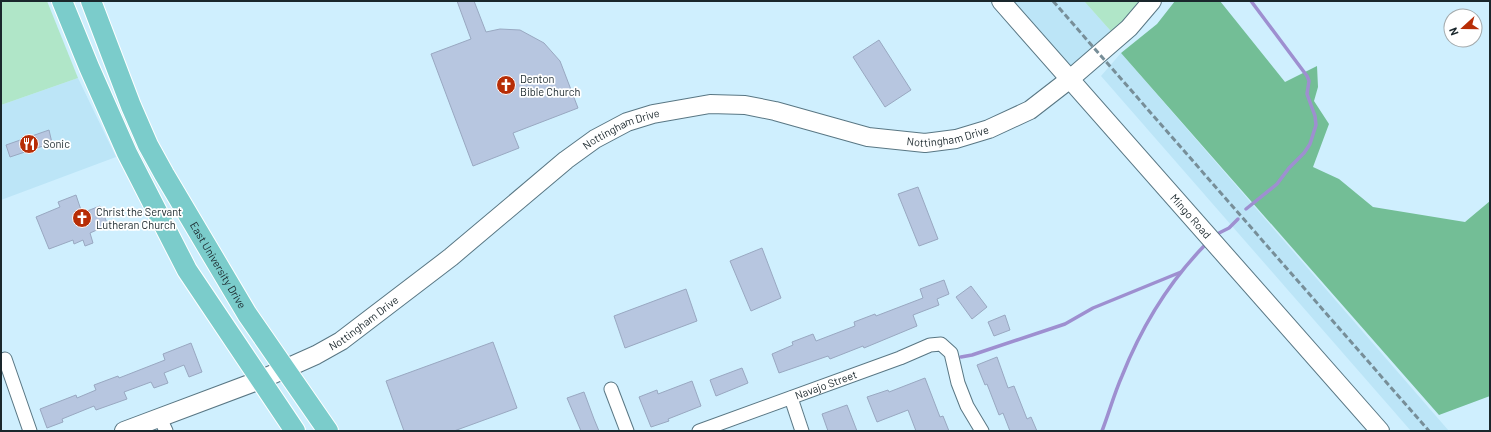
<svg xmlns="http://www.w3.org/2000/svg" width="1491" height="432" font-family="Barlow,sans-serif">
<style>
.built{fill:#bce5f7}
.green{fill:#b0e6c8}
.forest{fill:#73be96}
.lines{fill:none;stroke-linecap:round;stroke-linejoin:round}
.stream{stroke:#9e8fd0;stroke-width:3.5}
.building{fill:#b7c6e0;stroke:#99a8c1}
.street-casing{stroke:#597784;stroke-width:15}
.secondary-casing{stroke:#597784;stroke-width:20}
.primary-casing{stroke:#fff;stroke-width:22}
.street{stroke:#fff;stroke-width:13}
.secondary{stroke:#fff;stroke-width:18}
.primary{stroke:#7bcccb;stroke-width:20}
.rail{stroke:#778e98;stroke-width:3;stroke-dasharray:6 3;stroke-linecap:butt}
.labels{text-anchor:middle;stroke-width:3.5;stroke-linejoin:round;paint-order:stroke}
.poi-label{font-size:11px;fill:#1a272c;stroke:#fff;text-anchor:start}
.street-label{font-size:11px;fill:#1a272c;stroke:#fff}
</style>
<rect width="100%" height="100%" fill="#cfeffe"/>
<g class="built">
<path d="M1001 1H1084L1117 38 1070 79Z"/>
<path d="M1121 53 1449 431H1411L1101 76Z"/>
<path d="M78 78 116 157 1 200V105Z"/>
</g>
<g class="green">
<path d="M1 1H47L78 78 1 105Z"/>
<path d="M1084 1H1152L1117 38Z"/>
</g>
<path class="forest" d="M1175 1H1220L1285 82 1317 66 1318 87 1314 101 1329 124 1313 167 1339 179 1373 207 1465 222 1490 201V396L1439 415 1121 53 1157 24Z"/>
<g class="lines">
<g class="stream">
<path d="M1246 209 1277 184 1289 168 1304 153 1310 144 1316 125 1315 116 1307 94 1309 81 1307 76 1251 1"/>
<path d="M1219 233 1229 228 1238 219"/>
<path d="M961 357 972 355 1065 324 1093 308 1181 272"/>
<path d="M1102 431C1109 413 1114 394 1122 376 1141 328 1169 282 1205 245"/>
</g>
</g>
<g class="building">
<path d="M457 1H474L486 32 500 29 520 30 544 43 560 61 578 108 513 133 519 148 473 166 431 54 471 39Z"/>
<path d="M879 40 911 90 885 107 853 57Z"/>
<path d="M49 130 52 143 10 157 6 145Z"/>
<path d="M918 187 938 239 919 246 898 194Z"/>
<path d="M76 195 82 213 100 206 108 225 90 233 93 243 85 246 83 240 74 244 73 240 49 249 36 217 60 207 58 202Z"/>
<path d="M762 248 781 298 751 311 730 261Z"/>
<path d="M944 280 949 294 937 299 939 305 913 315 917 326 864 348 863 346 830 359 828 356 779 373 772 354 793 345 792 342 813 334 816 341 855 326 854 322 875 314 876 316 923 298 920 289Z"/>
<path d="M971 286 987 307 972 319 956 297Z"/>
<path d="M686 289 697 321 625 348 614 316Z"/>
<path d="M1005 315 1010 330 994 336 988 322Z"/>
<path d="M493 342 517 408 454 431H404L386 381Z"/>
<path d="M191 343 202 372 189 377 184 365 164 373 168 383 154 388 151 382 124 392 127 399 96 410 94 406 62 419 63 422 47 428 40 409 76 395 77 398 96 390 94 385 118 376 119 378 165 360 163 354Z"/>
<path d="M997 357 1008 388 1014 386 1027 419 1031 417 1037 431H1010L1003 413 999 415 987 384 985 385 977 365Z"/>
<path d="M742 368 748 383 716 396 710 380Z"/>
<path d="M925 378 940 417 943 416 949 431H916L908 410 877 422 867 397 888 390 889 392Z"/>
<path d="M692 381 701 406 668 419 669 421 651 427 639 397 657 390 658 394Z"/>
<path d="M584 392 594 419 599 431H581L567 398Z"/>
<path d="M847 405 857 431H828L822 414Z"/>
</g>
<g class="lines">
<g class="street-casing">
<g id="street">
<path d="M1 361 5 359 30 431"/>
<path d="M611 389 627 431"/>
<path d="M791 398 802 431"/>
<path d="M160 418 166 431"/>
<path id="s1" d="M699 431 900 358 930 345 941 344 951 353 958 383 967 406 982 431"/>
</g>
</g>
<g class="secondary-casing">
<g id="secondary">
<path id="s2" d="M1001 1 1380 431"/>
<path id="s3" d="M124 431 260 380 316 355 341 341 451 257 566 160 595 139 627 122 653 114 710 104 745 105 775 111 868 137 925 143 956 139 989 129 1030 110 1070 79 1129 28 1152 1"/>
</g>
</g>
<g class="primary-casing">
<g id="primary">
<path d="M62 1 89 67 127 153 187 270 295 431"/>
<path id="s4" d="M91 1 131 106 148 145 164 174 247 314 328 431"/>
</g>
</g>
<use href="#street" class="street"/>
<use href="#secondary" class="secondary"/>
<use href="#primary" class="primary"/>
<path class="rail" d="M1053 1 1429 431"/>
</g>
<defs>
<g id="church-disc" transform="scale(1)"><circle r="9.5" fill="#b72d06" stroke="#fff"/><path d="M-1.2-6h2.4v3.5h3.3v2.4h-3.3V6h-2.4V-.1h-3.3v-2.4h3.3Z" fill="#fff"/></g>
<g id="restaurant-disc" transform="scale(1)"><circle r="9.5" fill="#b72d06" stroke="#fff"/><path d="M-5-6h1v4h1v-4h1v4h1v-4h1v5L-1.5 .5V6h-2V.5L-5-1ZM5-6V6H3V1.5H1.5Q1.5-4 5-6Z" fill="#fff"/></g>
</defs>
<g fill-rule="evenodd">
<use href="#church-disc" x="506" y="85"/>
<use href="#restaurant-disc" x="29" y="144"/>
<use href="#church-disc" x="82" y="218"/>
</g>
<g class="labels">
<g class="poi-label">
<text x="520" y="83">Denton<tspan x="520" dy="13">Bible Church</tspan></text>
<text x="43" y="148">Sonic</text>
<text x="96" y="216">Christ the Servant<tspan x="96" dy="13">Lutheran Church</tspan></text>
</g>
<g class="street-label">
<text dy="4" stroke="none"><textPath href="#s3" startOffset="588">Nottingham Drive</textPath></text>
<text dy="4" stroke="none"><textPath href="#s3" startOffset="924">Nottingham Drive</textPath></text>
<text dy="4" stroke="none"><textPath href="#s2" startOffset="287">Mingo Road</textPath></text>
<text dy="4" stroke="none"><textPath href="#s4" startOffset="294">East University Drive</textPath></text>
<text dy="4" stroke="none"><textPath href="#s3" startOffset="264">Nottingham Drive</textPath></text>
<text dy="4" stroke="none"><textPath href="#s1" startOffset="135">Navajo Street</textPath></text>
</g>
</g>
<rect width="1491" height="432" fill="none" stroke="#1a272c" stroke-width="4"/>
<g transform="translate(1463 28) rotate(249)"><circle r="19" fill="#ffffff" stroke="#a3a9ab"/>
<path d="M0-3L7 15L0 10L-7 15Z" fill="#b72d06"/>
<text y="-6" font-size="11" font-weight="bold" text-anchor="middle" fill="#1a272c">N</text>
</g>
</svg>
